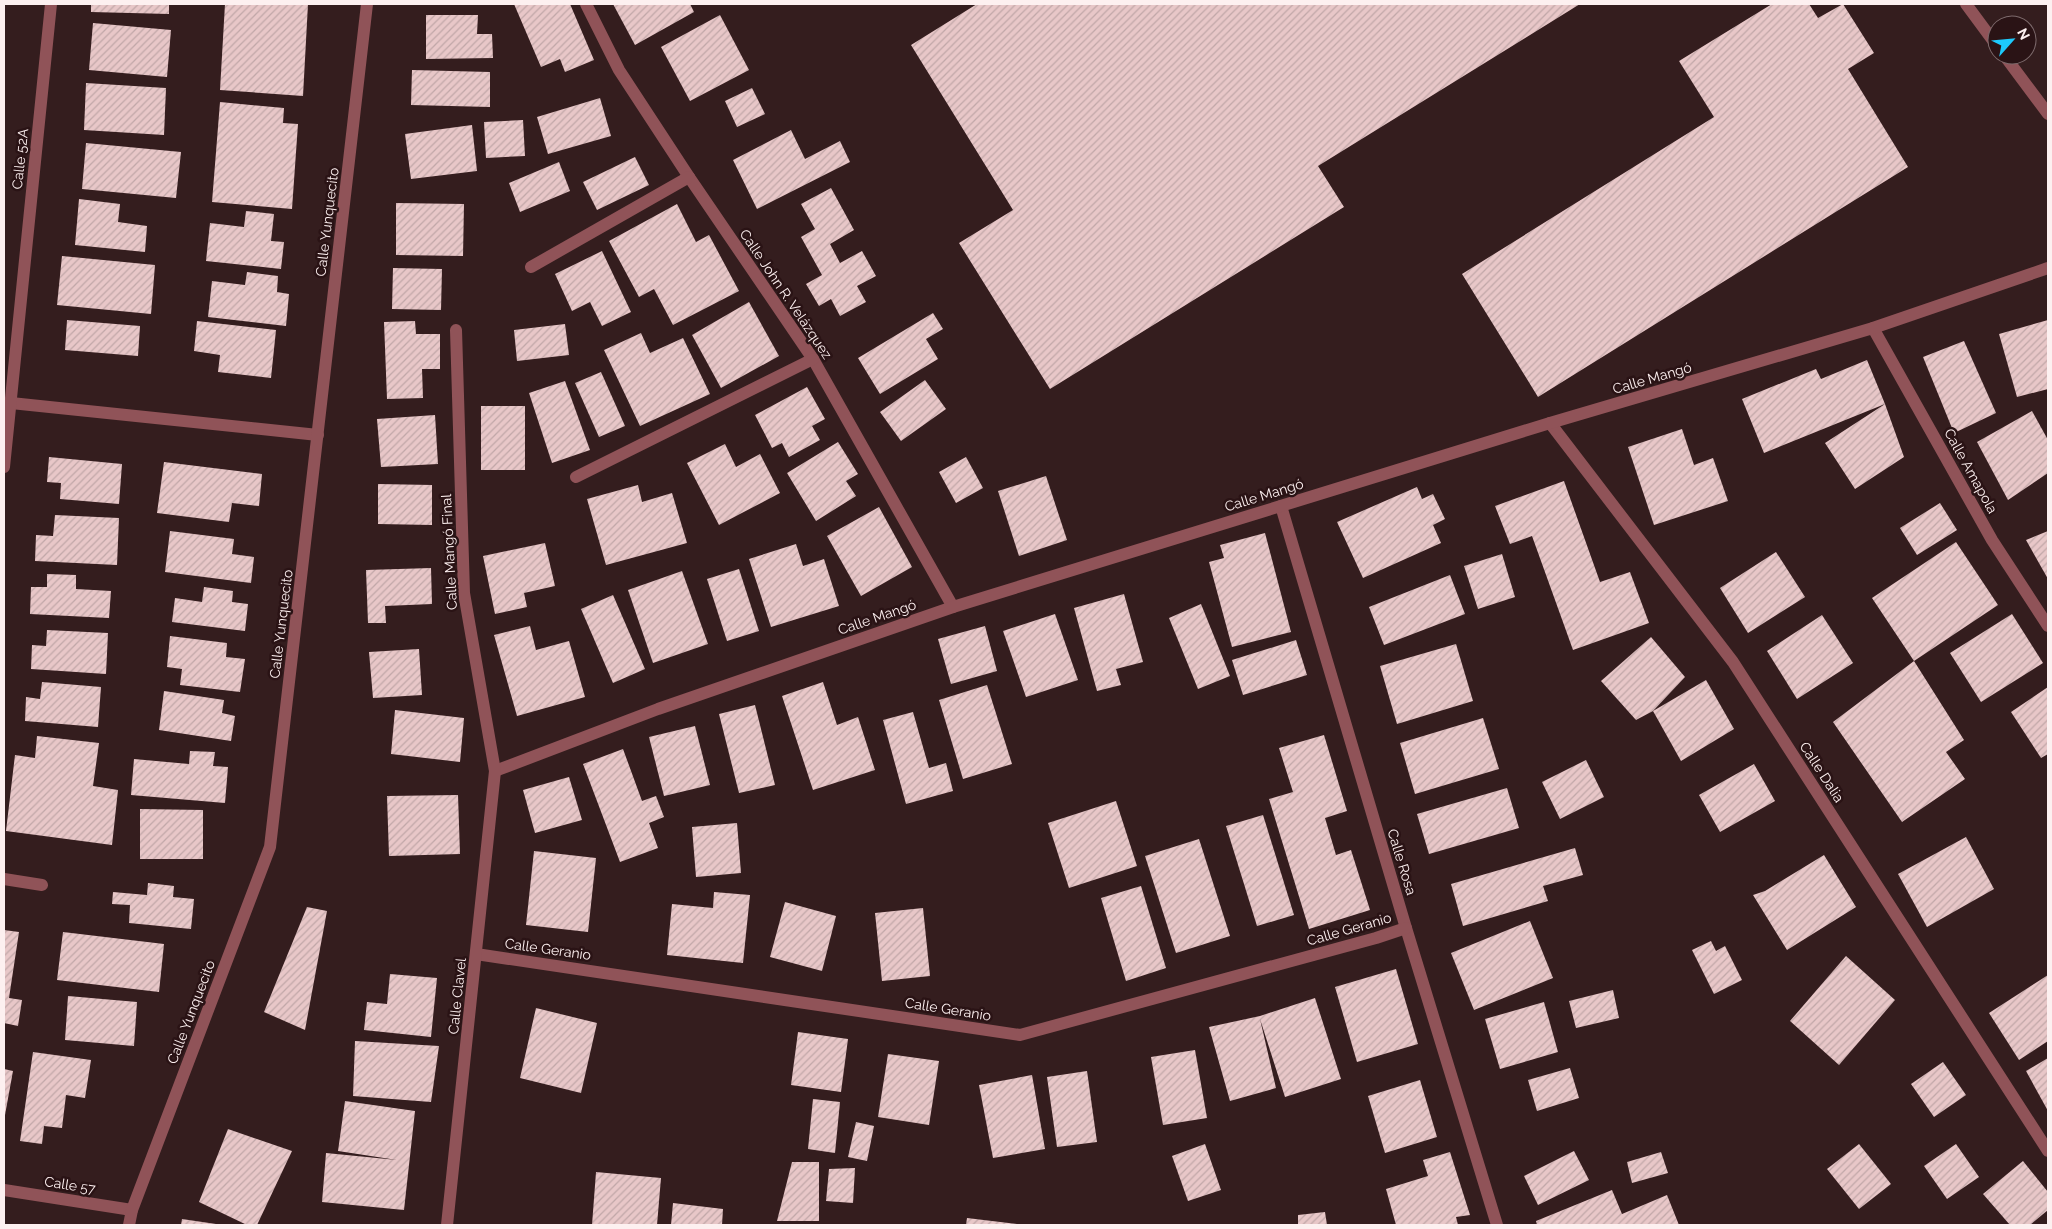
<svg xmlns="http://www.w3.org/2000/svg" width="2052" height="1229" font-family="Raleway,sans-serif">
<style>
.building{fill:url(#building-hatch)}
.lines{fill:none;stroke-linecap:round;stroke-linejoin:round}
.minor{stroke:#905358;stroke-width:12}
.labels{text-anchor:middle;stroke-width:5;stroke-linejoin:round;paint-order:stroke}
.street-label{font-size:14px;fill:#fdf0f0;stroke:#2a1315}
</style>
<defs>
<pattern id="building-hatch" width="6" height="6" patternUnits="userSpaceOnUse" patternTransform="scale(1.25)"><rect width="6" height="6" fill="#e8c7c8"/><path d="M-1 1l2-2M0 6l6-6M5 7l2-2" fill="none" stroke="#c1a7a8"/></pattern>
</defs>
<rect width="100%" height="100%" fill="#341d1e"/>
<g class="building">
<path d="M91 4H169V14L91 12Z"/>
<path d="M225 4H308L303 96 220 90Z"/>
<path d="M514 4H570L594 60 565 72 560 59 541 67Z"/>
<path d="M613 4H690L694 12 635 45Z"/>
<path d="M977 4H1580L1318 166 1344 207 1050 389 959 243 1013 210 911 45Z"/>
<path d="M1772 4H1809L1818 18 1843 4 1874 53 1848 69 1908 167 1538 397 1462 274 1714 117 1679 61Z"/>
<path d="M426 15H478L477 34H492L493 58 426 59Z"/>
<path d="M720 15 749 70 690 101 661 47Z"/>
<path d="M93 23 171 30 167 77 89 70Z"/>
<path d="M412 70 490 72V107L411 105Z"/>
<path d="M86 83 166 88 164 135 84 130Z"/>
<path d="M752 88 765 114 737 127 725 101Z"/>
<path d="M600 98 611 136 548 154 537 117Z"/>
<path d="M220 102 284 108 283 123 298 124 292 209 212 202Z"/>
<path d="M523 120 525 156 486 158 484 122Z"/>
<path d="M472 125 477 171 411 179 405 134Z"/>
<path d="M791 130 805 159 840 141 850 162 757 209 733 160Z"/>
<path d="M86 143 181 152 176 198 82 189Z"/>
<path d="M635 157 649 185 597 210 583 182Z"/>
<path d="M559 162 570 191 520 212 509 183Z"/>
<path d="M831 188 854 230 830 244 840 263 862 251 876 276 857 286 866 302 840 316 831 299 819 306 806 284 822 275 801 237 815 229 801 204Z"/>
<path d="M79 199 120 204 118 222 147 226 145 252 75 245Z"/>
<path d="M396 203 464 204 463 256 396 255Z"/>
<path d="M677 204 696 242 709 235 739 291 673 325 654 289 639 297 609 241Z"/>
<path d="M246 211 274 214 271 241 284 242 281 269 206 261 210 223 244 227Z"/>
<path d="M602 251 631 312 602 326 590 302 572 311 555 274Z"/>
<path d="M62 256 155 265 151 314 57 305Z"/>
<path d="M393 268 442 269 441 310 392 309Z"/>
<path d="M247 272 278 276 277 292 289 294 286 326 208 317 212 281 245 285Z"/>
<path d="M749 302 779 356 721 388 692 335Z"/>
<path d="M933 313 943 329 926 339 938 359 880 394 858 358Z"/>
<path d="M67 320 140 326 138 356 65 350Z"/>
<path d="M2048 320V389L2017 397 1999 334Z"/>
<path d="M197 321 276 330 271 378 218 372 220 355 194 351Z"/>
<path d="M415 321 416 334H440V369H422L423 398 387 399 384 322Z"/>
<path d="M565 324 569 355 517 361 514 330Z"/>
<path d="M641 333 650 353 683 338 710 394 640 426 604 350Z"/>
<path d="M1964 341 1996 413 1954 433 1923 357Z"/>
<path d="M1867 360 1885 404 1904 457 1855 489 1825 443 1885 404 1764 453 1742 399 1816 369 1821 379Z"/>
<path d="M601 372 625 426 599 437 575 383Z"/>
<path d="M925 380 946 409 901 441 880 412Z"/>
<path d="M565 381 590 450 552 463 529 393Z"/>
<path d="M807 387 825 419 812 426 820 440 789 457 782 443 772 448 755 415Z"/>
<rect x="481" y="406" width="44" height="64"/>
<path d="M2032 411 2048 440V473L2008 500 1977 442Z"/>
<path d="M435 415 438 464 381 467 377 419Z"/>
<path d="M1682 429 1694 465 1713 458 1728 501 1654 525 1628 447Z"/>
<path d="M838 442 858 474 846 481 856 496 816 521 787 473Z"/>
<path d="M725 444 736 467 760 454 780 493 719 525 687 463Z"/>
<path d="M49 457 122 464 119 504 60 499 61 483 47 482Z"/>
<path d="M966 457 983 488 956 503 939 472Z"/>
<path d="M164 462 262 474 259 506 232 503 229 522 157 513Z"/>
<path d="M1046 476 1067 540 1019 556 998 491Z"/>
<path d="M1564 481 1600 582 1630 572 1649 623 1573 650 1532 536 1510 544 1495 506Z"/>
<path d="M378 484 432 485V525L378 524Z"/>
<path d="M638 485 642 502 672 493 687 543 606 565 587 499Z"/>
<path d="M1417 487 1422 499 1433 494 1445 519 1433 525 1441 543 1363 578 1337 522Z"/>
<path d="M1940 503 1957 530 1917 555 1900 528Z"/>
<path d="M879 507 912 567 861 596 827 536Z"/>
<path d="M55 515 119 518 117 565 35 561 36 535 53 536Z"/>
<path d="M170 531 234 539 232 554 254 557 251 583 165 572Z"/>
<path d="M2048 531V579L2026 540Z"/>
<path d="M1265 533 1291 632 1232 647 1209 562 1224 558 1220 545Z"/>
<path d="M1956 542 1998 605 1914 661 1964 740 1946 752 1965 779 1902 822 1833 722 1914 661 1872 598Z"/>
<path d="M545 543 555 586 524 593 527 607 495 614 483 556Z"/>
<path d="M796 544 803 566 824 559 839 606 771 627 749 559Z"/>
<path d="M1776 552 1805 597 1748 633 1720 588Z"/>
<path d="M1502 554 1515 597 1478 609 1464 566Z"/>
<path d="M431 568 432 604 385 606 386 623H368L366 570Z"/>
<path d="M739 569 759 631 727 641 707 579Z"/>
<path d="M682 571 708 644 653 663 628 590Z"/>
<path d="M47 574 76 575V589L111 591 109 618 30 614 31 587H47Z"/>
<path d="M1450 575 1465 614 1384 645 1369 607Z"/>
<path d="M204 587 233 591 232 602 248 604 245 631 172 622 175 598 202 602Z"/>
<path d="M1124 594 1143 662 1116 669 1121 685 1097 691 1074 608Z"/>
<path d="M613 595 645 669 613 683 581 609Z"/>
<path d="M1201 604 1230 676 1198 689 1169 618Z"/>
<path d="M1055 614 1078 680 1026 697 1003 631Z"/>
<path d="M2012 614 2043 663 1981 702 1950 653Z"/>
<path d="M1822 615 1853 663 1797 699 1767 651Z"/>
<path d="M530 626 536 650 569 641 585 697 517 716 494 635Z"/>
<path d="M985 626 997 671 951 684 938 639Z"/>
<path d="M47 630 108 633 106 674 31 669 32 645 46 646Z"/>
<path d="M170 636 227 643 226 657 245 659 240 692 180 685 182 669 167 667Z"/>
<path d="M1651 637 1685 677 1653 711 1636 720 1601 681Z"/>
<path d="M1296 640 1307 675 1243 695 1232 660Z"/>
<path d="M1456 644 1473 701 1397 724 1380 666Z"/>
<path d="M419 649 422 695 373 698 369 652Z"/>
<path d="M1706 680 1734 729 1681 761 1653 711Z"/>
<path d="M42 682 101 687 98 727 25 721 26 697 40 699Z"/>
<path d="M823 682 837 725 858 717 875 770 813 790 782 696Z"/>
<path d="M987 685 1012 764 963 779 939 700Z"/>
<path d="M2048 687V754L2041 758 2011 712Z"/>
<path d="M164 691 224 700 222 713 235 716 231 741 159 730Z"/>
<path d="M755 705 775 785 739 793 719 714Z"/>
<path d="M395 710 464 718 460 762 391 754Z"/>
<path d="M913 712 929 768 946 763 953 791 906 804 883 720Z"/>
<path d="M1483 718 1499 769 1415 794 1400 743Z"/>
<path d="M695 726 710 785 664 796 649 737Z"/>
<path d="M1324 735 1347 811 1325 818 1336 855 1351 850 1370 910 1309 929 1269 799 1293 792 1279 748Z"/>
<path d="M37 736 99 743 93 786 118 790 112 845 6 831 15 755 35 758Z"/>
<path d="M623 749 642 801 656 796 664 817 649 823 658 848 620 862 583 764Z"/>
<path d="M190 751 215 752 213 766 228 767 225 803 131 795 134 759 189 764Z"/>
<path d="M1586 760 1604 797 1560 819 1542 782Z"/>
<path d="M1754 764 1775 801 1720 832 1699 795Z"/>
<path d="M569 777 582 820 535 833 523 790Z"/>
<path d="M1507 788 1519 828 1429 854 1417 814Z"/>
<path d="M458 795 460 854 389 856 387 796Z"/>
<path d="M1116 801 1137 866 1069 888 1048 823Z"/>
<path d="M140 809 203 810V859H140Z"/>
<path d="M1263 815 1294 915 1257 926 1226 826Z"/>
<path d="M737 823 741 873 696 877 692 827Z"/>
<path d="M1966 837 1994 889 1927 927 1898 874Z"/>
<path d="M1199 839 1230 936 1176 953 1145 856Z"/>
<path d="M1575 848 1583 875 1543 886 1548 901 1463 926 1451 884Z"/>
<path d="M534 851 596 858 588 932 526 925Z"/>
<path d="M1824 855 1856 907 1787 950 1753 895 1765 891Z"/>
<path d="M148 883 174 886 173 897 194 899 191 929 129 923 130 905 112 904 113 892 147 895Z"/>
<path d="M1141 886 1166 968 1126 981 1101 898Z"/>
<path d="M714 892 750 895 743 963 667 955 672 904 713 908Z"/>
<path d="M785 902 836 916 822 971 770 957Z"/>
<path d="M307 907 327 911 305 1030 264 1012Z"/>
<path d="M923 908 930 976 882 981 875 913Z"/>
<path d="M1530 921 1553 978 1474 1010 1451 953Z"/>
<path d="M4 930 19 932 9 998 22 1000 18 1026 4 1023Z"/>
<path d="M63 932 164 944 159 992 57 980Z"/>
<path d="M1711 941 1716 951 1725 946 1742 980 1714 994 1692 950Z"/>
<path d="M1846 956 1895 1000 1839 1065 1790 1021Z"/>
<path d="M1396 969 1418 1044 1357 1062 1335 987Z"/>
<path d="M390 974 437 978 431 1037 364 1030 367 1002 387 1004Z"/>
<path d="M2048 975V1041L2019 1060 1989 1013Z"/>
<path d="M1613 990 1619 1018 1576 1028 1569 1001Z"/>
<path d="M68 996 137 1002 134 1046 65 1040Z"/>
<path d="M1315 998 1341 1079 1285 1097 1260 1019 1276 1088 1230 1101 1209 1027 1260 1016Z"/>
<path d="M1544 1002 1558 1052 1500 1069 1485 1019Z"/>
<path d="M536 1008 597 1023 581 1093 520 1078Z"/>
<path d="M798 1032 848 1039 841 1092 791 1085Z"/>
<path d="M355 1041 439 1046 431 1102 353 1096Z"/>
<path d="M1195 1050 1207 1118 1163 1125 1151 1057Z"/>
<path d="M33 1052 91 1060 85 1098 66 1095 62 1128 44 1126 42 1144 20 1141Z"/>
<path d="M888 1054 939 1061 929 1125 878 1117Z"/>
<path d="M2048 1058V1111L2026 1071Z"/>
<path d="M1943 1062 1966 1095 1934 1117 1911 1084Z"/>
<path d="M1570 1068 1579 1098 1537 1111 1528 1080Z"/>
<path d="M4 1069 13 1071 5 1115 4 1114Z"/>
<path d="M1087 1071 1097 1142 1057 1147 1047 1077Z"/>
<path d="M1032 1075 1045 1149 993 1158 979 1085Z"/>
<path d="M1420 1080 1437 1137 1385 1153 1368 1096Z"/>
<path d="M813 1099 840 1102 835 1153 808 1149Z"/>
<path d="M345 1101 415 1111 404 1210 322 1202 326 1153 397 1160 338 1151Z"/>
<path d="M856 1122 874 1126 867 1161 848 1157Z"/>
<path d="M228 1129 292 1151 257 1225H247L199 1202Z"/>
<path d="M1205 1144 1221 1190 1188 1201 1172 1156Z"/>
<path d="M1859 1144 1891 1184 1859 1209 1827 1169Z"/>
<path d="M1956 1144 1979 1177 1947 1199 1924 1166Z"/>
<path d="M1574 1151 1589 1180 1538 1205 1524 1176Z"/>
<path d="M1450 1152 1470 1215 1456 1217 1458 1225H1396L1386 1189 1428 1176 1423 1160Z"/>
<path d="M1661 1152 1668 1173 1632 1183 1627 1162Z"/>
<path d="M2023 1161 2048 1192V1210L2030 1225H2010L1983 1194Z"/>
<path d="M792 1162H819V1221H777Z"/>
<path d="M855 1168 853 1203 826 1201 829 1169Z"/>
<path d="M596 1172 661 1178 657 1225H592Z"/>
<path d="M1612 1190 1622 1214 1667 1195 1679 1225H1537L1536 1221Z"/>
<path d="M673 1203 723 1209 722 1225H671Z"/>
<path d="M1325 1212 1327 1225H1298V1215Z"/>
<path d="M967 1218 1017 1224V1225H966Z"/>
<path d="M182 1219 216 1224V1225H181Z"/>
</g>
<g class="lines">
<g class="minor">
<path d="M586 4 619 70 689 177 813 359 953 607"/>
<path d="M1966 4 1997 46"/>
<path d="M2004 55 2048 114"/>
<path d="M531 267 689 177"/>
<path d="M1873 328 1992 540 2048 626"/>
<path d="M11 403 318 435"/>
<path d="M1550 423 1733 662 2048 1151"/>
<path d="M4 467 51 4"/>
<path d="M576 477 813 359"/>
<path d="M1281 506 1406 928 1497 1225"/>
<path d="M495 771 658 709 953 607 1550 423 1873 328 2048 268"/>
<path d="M4 879 42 885"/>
<path d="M476 954 1020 1035 1376 938 1406 928"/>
<path d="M4 1190 132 1210"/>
<path d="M129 1225 132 1210 270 847 367 4"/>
<path d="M447 1225 495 771 464 593 456 330"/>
</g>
</g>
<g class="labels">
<g class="street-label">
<text transform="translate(20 159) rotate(-84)" y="5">Calle 52A</text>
<text transform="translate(327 222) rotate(-83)" y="5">Calle Yunquecito</text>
<text transform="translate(786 294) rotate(56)" y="5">Calle John R. Velázquez</text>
<text transform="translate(1652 378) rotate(-16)" y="5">Calle Mangó</text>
<text transform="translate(1971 471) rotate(61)" y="5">Calle Amapola</text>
<text transform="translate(1264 495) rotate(-17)" y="5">Calle Mangó</text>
<text transform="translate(449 552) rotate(-93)" y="5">Calle Mangó Final</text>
<text transform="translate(877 617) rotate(-19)" y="5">Calle Mangó</text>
<text transform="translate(281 624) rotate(-83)" y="5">Calle Yunquecito</text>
<text transform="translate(1822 772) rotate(57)" y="5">Calle Dalia</text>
<text transform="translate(1402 862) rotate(73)" y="5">Calle Rosa</text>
<text transform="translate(1349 929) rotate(-16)" y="5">Calle Geranio</text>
<text transform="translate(548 949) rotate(8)" y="5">Calle Geranio</text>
<text transform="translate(457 996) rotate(-84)" y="5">Calle Clavel</text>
<text transform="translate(948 1009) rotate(9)" y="5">Calle Geranio</text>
<text transform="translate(191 1012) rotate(-69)" y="5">Calle Yunquecito</text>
<text transform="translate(70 1185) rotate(9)" y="5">Calle 57</text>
</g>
</g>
<rect width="2052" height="1229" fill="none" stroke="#fdf0f0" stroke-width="10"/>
<g transform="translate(2012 40) rotate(63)"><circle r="24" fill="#2a1315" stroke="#7e6b6d"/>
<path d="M0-4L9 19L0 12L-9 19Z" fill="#1dc9fc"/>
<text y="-8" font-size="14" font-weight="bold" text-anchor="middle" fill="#fdf0f0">N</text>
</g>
</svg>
